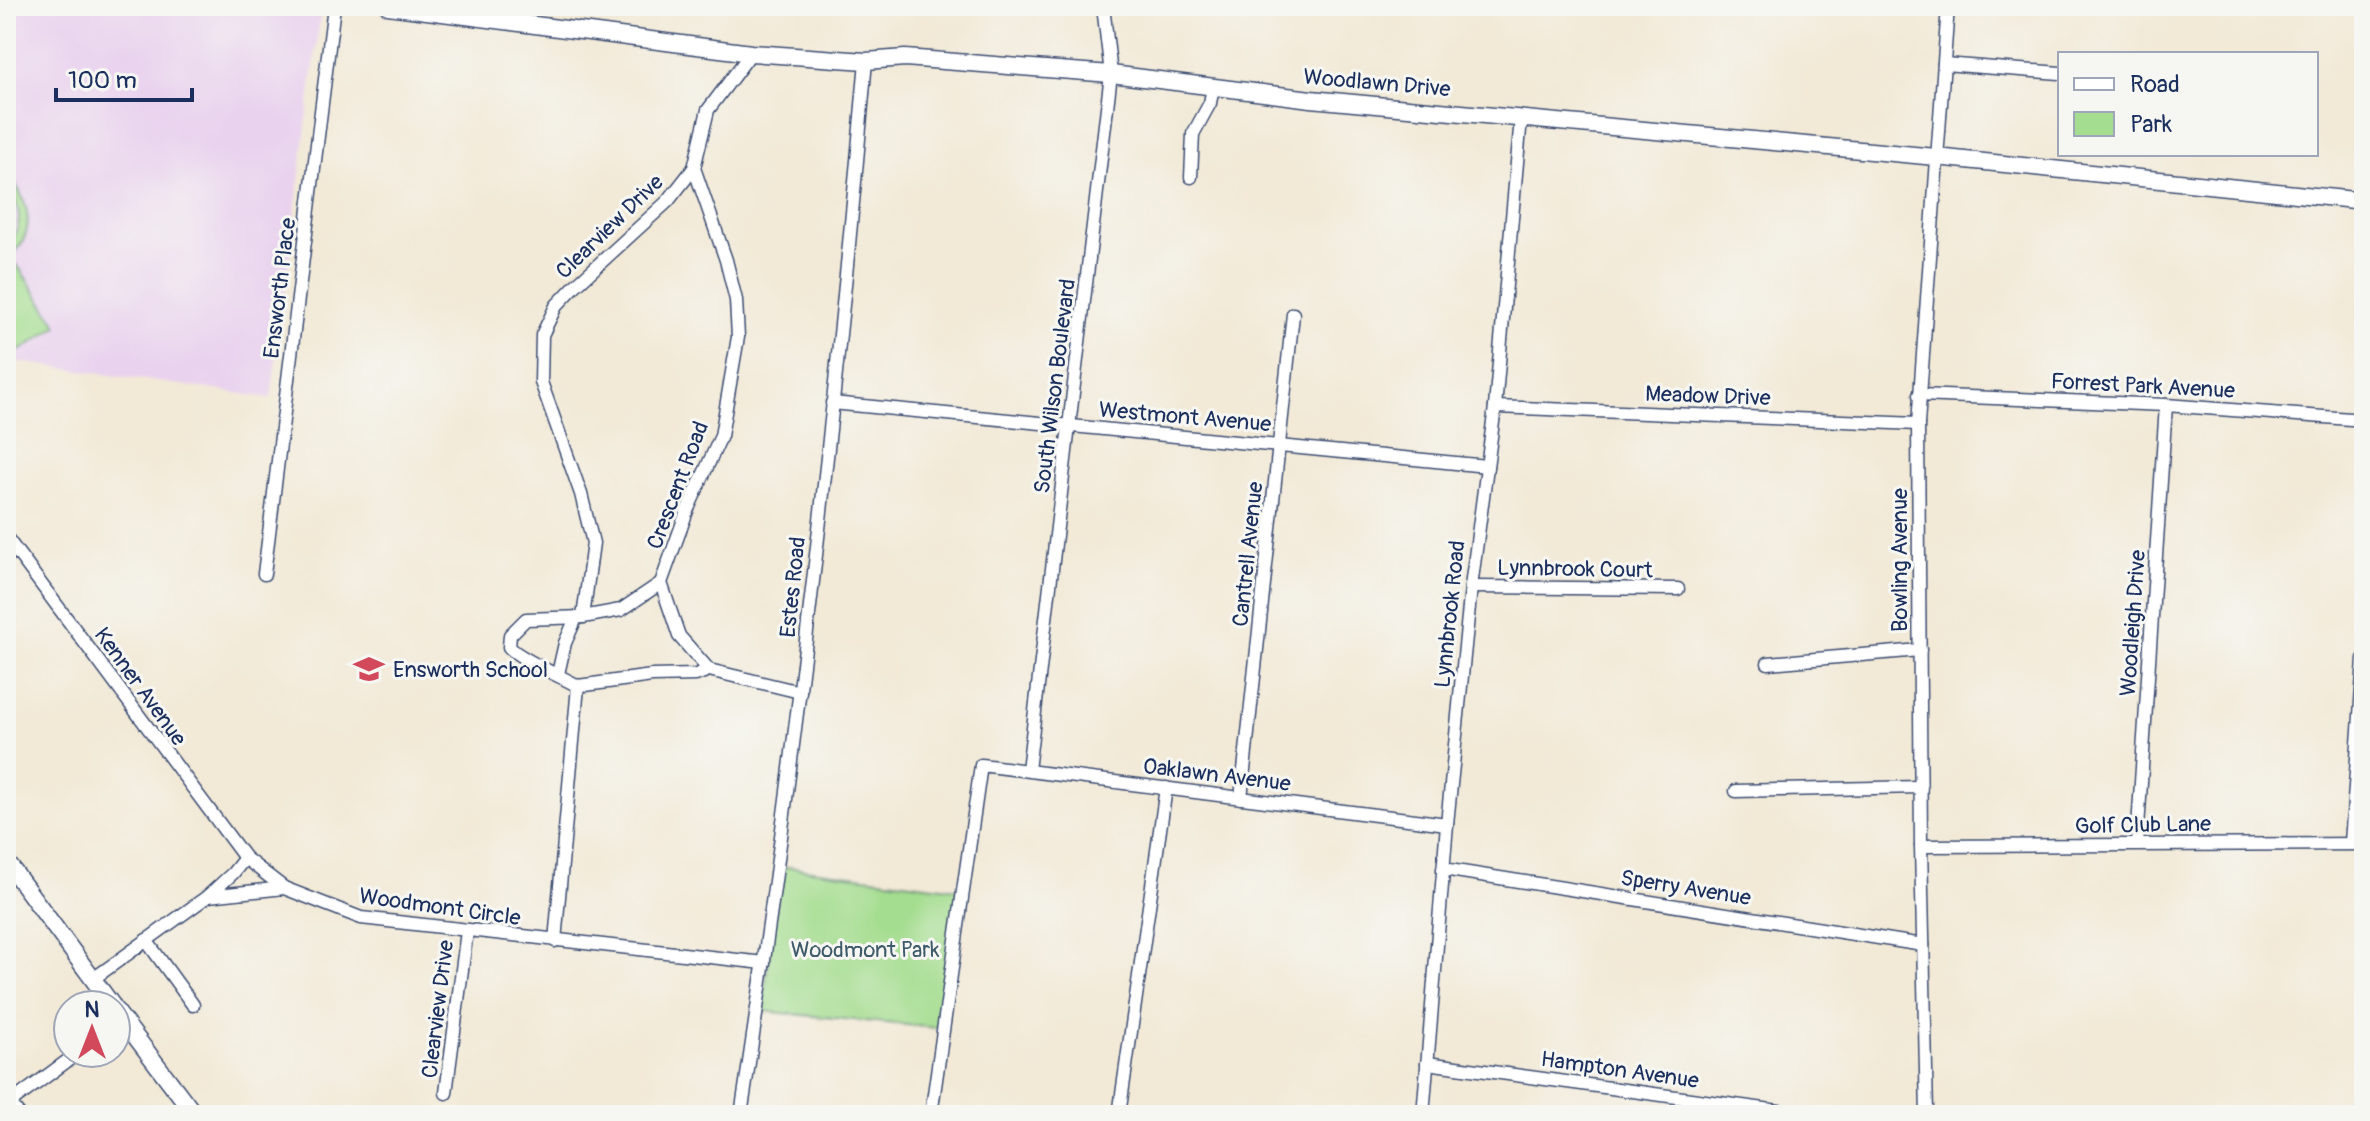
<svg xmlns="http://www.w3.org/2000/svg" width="2370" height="1121" font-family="Pangolin,sans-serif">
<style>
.built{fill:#e9d2ee}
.green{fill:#a4dd8f;stroke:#608676;stroke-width:2}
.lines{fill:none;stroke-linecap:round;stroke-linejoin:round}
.minor-casing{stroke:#3b4b70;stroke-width:15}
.major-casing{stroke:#3b4b70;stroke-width:19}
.minor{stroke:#fff;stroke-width:12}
.major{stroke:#fff;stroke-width:16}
.labels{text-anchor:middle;stroke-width:6;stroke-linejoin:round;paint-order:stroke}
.street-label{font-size:22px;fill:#1b2f5e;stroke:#f6f6f2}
.poi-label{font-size:22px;fill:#1b2f5e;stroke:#f6f6f2;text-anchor:start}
.park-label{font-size:22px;fill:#3d5a6a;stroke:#f6f6f2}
</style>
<rect width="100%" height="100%" fill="#f6f6f2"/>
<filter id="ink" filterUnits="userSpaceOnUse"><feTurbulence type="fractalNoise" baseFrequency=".0125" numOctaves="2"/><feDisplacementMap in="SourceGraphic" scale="16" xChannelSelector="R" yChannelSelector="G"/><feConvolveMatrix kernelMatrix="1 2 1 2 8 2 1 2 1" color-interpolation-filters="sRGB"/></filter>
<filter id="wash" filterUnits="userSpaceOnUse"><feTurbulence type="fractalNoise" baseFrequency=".006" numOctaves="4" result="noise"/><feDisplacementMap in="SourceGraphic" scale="32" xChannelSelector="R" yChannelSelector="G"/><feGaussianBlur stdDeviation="1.8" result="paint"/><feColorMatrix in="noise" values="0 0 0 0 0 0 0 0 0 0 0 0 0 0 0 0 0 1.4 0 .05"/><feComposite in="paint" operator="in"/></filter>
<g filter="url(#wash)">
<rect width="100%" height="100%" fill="#f2e9d6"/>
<path class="built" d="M6 6H289L321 10 271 398 6 360Z"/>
<g class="green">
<path d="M6 168C27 200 42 231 6 261 6 245 19 235 19 218 19 198 6 188 6 168Z"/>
<path d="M17 265 58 326 21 350H6V272Z"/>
<path d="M788 867 958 889 937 1028 762 1011 781 869Z"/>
</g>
</g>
<g filter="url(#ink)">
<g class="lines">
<g class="minor-casing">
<g id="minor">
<path d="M1944 64 2060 73"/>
<path d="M694 168 726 260 736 300 738 337 721 436 687 511 661 583 679 636 709 670 800 692"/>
<path d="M1191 177 1193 134 1210 103 1213 87"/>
<path d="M1919 395 2166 405 2364 420"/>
<path d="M832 403 1487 466"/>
<path d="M1495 407 1918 424"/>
<path d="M6 537 245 858 284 888"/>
<path d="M264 574 334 6"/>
<path d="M1471 587 1678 589"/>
<path d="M583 617 593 543 581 494 541 382 542 335 556 306 575 286 668 201 694 168 708 110 751 53"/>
<path d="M1768 663 1920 650"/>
<path d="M558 674 565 643 576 618"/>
<path d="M578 686C559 675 523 661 509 647L510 635 526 619 583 617 621 610 661 583"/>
<path d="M578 686 652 676 696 675 709 670"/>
<path d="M1028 770 1111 74 1103 6"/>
<path d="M1736 791 1921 787"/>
<path d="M1241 798 1293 314"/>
<path d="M2137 843 2166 405"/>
<path d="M2351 843 2364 659"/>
<path d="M1921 846 2364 844"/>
<path d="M1443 869 1923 945"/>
<path d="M208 896 233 873 245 858"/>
<path d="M146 940 193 1005"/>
<path d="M555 941 578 686"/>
<path d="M93 979 208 896 284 888 361 918 764 963"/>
<path d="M1427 1063 1808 1115"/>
<path d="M446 1093 467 931"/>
<path d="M6 1098 19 1115"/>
<path d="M6 1106 78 1053"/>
<path d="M741 1115C795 765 835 414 866 61"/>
<path d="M931 1115 981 765 1447 824"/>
<path d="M1119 1115 1166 788"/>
<path d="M1423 1115 1447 824 1471 587 1495 407 1521 118"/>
<path d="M1927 1115 1921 846 1918 424 1948 6"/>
</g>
</g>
<g class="major-casing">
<g id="major">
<path d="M388 6 751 53 866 61 905 58 1111 74 1311 99 1936 157 2364 201"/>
<path d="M6 861 112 1005"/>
<path d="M116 1011 195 1115"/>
</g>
</g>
<use href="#minor" class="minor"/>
<use href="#major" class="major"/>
</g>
</g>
<defs>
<g id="school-bare" transform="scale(2.4)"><path d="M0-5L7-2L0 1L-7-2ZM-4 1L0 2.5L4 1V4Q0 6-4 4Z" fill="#d1495b" stroke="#f6f6f2" stroke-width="2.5" paint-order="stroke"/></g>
</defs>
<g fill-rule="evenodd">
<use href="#school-bare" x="369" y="669"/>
</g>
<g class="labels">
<g class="street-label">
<text transform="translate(1377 82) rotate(5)" y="8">Woodlawn Drive</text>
<text transform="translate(609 226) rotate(-44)" y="8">Clearview Drive</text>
<text transform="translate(279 288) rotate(-83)" y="8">Ensworth Place</text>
<text transform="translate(2143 385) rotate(3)" y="8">Forrest Park Avenue</text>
<text transform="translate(1054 386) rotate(-83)" y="8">South Wilson Boulevard</text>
<text transform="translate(1708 395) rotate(2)" y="8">Meadow Drive</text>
<text transform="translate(1185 416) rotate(5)" y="8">Westmont Avenue</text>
<text transform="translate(677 485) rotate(-69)" y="8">Crescent Road</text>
<text transform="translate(1247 554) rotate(-84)" y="8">Cantrell Avenue</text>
<text transform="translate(1899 560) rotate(-90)" y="8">Bowling Avenue</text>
<text transform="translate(1575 568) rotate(1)" y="8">Lynnbrook Court</text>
<text transform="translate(792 587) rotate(-84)" y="8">Estes Road</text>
<text transform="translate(1449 614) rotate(-84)" y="8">Lynnbrook Road</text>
<text transform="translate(2132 623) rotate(-86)" y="8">Woodleigh Drive</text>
<text transform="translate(141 686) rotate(54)" y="8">Kenner Avenue</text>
<text transform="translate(1217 774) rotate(7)" y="8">Oaklawn Avenue</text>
<text transform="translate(2143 824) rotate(-1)" y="8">Golf Club Lane</text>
<text transform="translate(1686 887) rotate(9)" y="8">Sperry Avenue</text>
<text transform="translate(440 906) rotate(8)" y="8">Woodmont Circle</text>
<text transform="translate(437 1009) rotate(-83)" y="8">Clearview Drive</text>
<text transform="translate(1620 1069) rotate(8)" y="8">Hampton Avenue</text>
</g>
<g class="poi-label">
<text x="393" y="677">Ensworth School</text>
</g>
<g class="park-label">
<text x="865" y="957">Woodmont Park</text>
</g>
</g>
<rect width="2370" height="1121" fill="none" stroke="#f6f6f2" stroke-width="32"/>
<rect x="2058" y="52" width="260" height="104" fill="#f6f6f2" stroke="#9ea6b7" stroke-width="2"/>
<rect x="2074" y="78" width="40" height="12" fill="#ffffff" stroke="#9ea6b7" stroke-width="2"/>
<text x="2130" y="92" font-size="24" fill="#1b2f5e">Road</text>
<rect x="2074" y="112" width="40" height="24" fill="#a4dd8f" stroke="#9ea6b7" stroke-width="2"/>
<text x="2130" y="132" font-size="24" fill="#1b2f5e">Park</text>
<g transform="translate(92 1029)"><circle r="38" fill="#f6f6f2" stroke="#9ea6b7" stroke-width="2"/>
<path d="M0-6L14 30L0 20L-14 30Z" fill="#d1495b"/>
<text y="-12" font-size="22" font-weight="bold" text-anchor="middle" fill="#1b2f5e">N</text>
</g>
<path d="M56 88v12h136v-12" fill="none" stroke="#1b2f5e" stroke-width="4"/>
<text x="68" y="88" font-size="24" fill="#1b2f5e" stroke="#f6f6f2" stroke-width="6" paint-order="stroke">100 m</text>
</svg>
